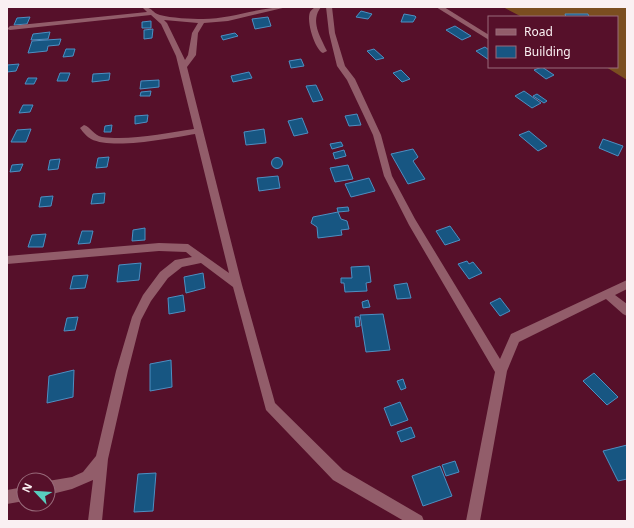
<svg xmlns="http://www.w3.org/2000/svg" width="634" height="528" font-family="'Noto Sans',sans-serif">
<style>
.green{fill:#7b4e20}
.building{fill:#175682;stroke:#4d8fc2}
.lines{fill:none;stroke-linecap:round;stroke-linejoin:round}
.minor{fill:#925d6a;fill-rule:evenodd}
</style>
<rect width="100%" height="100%" fill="#56102a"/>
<path class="green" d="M503 7H627V80L606 67H617V17H522Z"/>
<g class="building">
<path d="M361 11 372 14 368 19 356 17Z"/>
<path d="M404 14 415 16 416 17 413 22H401Z"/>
<path d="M565 14H588L589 17H566Z"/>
<path d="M30 17 27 24 14 25 17 18Z"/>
<path d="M268 17 271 26 255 29 252 19Z"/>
<path d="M151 21V28H142V22Z"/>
<path d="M455 26 471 36 462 40 446 30Z"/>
<path d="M153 29 152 38 144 39V30Z"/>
<path d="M50 32 48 39 31 40 33 34Z"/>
<path d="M235 33 238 36 223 40 221 36Z"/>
<path d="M61 39 59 45 48 46 47 51 28 53 32 41Z"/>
<path d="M485 47 489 50V60L476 51Z"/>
<path d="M66 49H75L73 56 63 57Z"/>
<path d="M374 49 384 58 376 60 367 51Z"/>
<path d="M301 59 304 66 291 68 289 61Z"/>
<path d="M19 64 16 71 7 72V65Z"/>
<path d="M542 67 554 75 546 79 534 70Z"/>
<path d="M401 70 410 79 402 82 393 73Z"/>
<path d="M249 72 252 78 233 82 231 76Z"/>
<path d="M60 73H70L67 81H57Z"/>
<path d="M110 73 109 80 92 82 93 74Z"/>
<path d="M28 78H37L34 84H25Z"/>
<path d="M159 80V87L140 89 141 81Z"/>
<path d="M316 85 323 100 313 102 306 86Z"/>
<path d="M151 91 150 96H140L141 92Z"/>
<path d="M524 91 541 103 532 108 515 96Z"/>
<path d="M537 94 547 101 544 103 533 96Z"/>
<path d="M23 105H33L30 112 19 113Z"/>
<path d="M357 114 361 125 349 126 345 116Z"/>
<path d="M148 115 147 122 135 124V116Z"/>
<path d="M302 118 308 133 294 136 288 121Z"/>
<path d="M112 125 111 132H104L105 126Z"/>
<path d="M31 129 26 142H11L17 130Z"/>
<path d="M264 129 266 143 246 145 244 132Z"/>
<path d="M529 131 547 146 538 151 519 135Z"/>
<path d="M603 139 623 146 618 156 599 148Z"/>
<path d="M341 142 343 146 332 149 330 144Z"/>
<path d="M413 149 418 157 413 161 425 179 408 184 391 154Z"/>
<path d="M344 150 346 156 335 159 333 153Z"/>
<path d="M109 157 107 167 96 168 98 158Z"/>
<circle cx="277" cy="163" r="5.5"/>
<path d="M60 159 58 169 48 170 50 160Z"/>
<path d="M23 164 20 171 10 172 12 165Z"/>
<path d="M348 165 353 179 335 182 330 168Z"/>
<path d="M278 176 280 188 259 191 257 178Z"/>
<path d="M369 178 375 191 351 197 345 184Z"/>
<path d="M105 193 104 203 91 204 93 194Z"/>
<path d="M53 196 51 206 39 207 41 197Z"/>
<path d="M348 207 349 211 338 212 337 208Z"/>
<path d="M338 212 341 219 347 221 349 229 341 230 342 235 318 238 317 227 311 223 313 217Z"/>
<path d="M450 226 460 240 445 245 436 231Z"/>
<path d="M145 228V240L132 241 133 230Z"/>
<path d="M82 231H93L90 243 78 244Z"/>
<path d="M46 234 43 247H28L32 235Z"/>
<path d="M467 261 469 264 473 262 482 273 469 279 458 264Z"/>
<path d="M141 263 139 280 117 282 119 265Z"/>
<path d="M369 266 371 282 366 283 367 291 345 292 344 283H341V278H352L351 267Z"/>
<path d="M203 273 205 288 186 293 184 277Z"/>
<path d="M88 275 85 288 70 289 73 276Z"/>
<path d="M407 283 411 298 397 299 394 285Z"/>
<path d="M183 295 185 311 169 314 168 298Z"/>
<path d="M500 298 510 311 500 316 490 303Z"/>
<path d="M368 300 370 307 363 308 362 302Z"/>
<path d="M383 314 390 350 366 352 360 315Z"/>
<path d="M78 317 75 330 64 331 67 318Z"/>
<path d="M355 317H359L360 326 356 327Z"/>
<path d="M171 360 172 387 150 391V364Z"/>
<path d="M74 370 73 397 47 403 49 376Z"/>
<path d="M594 373 618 397 607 405 583 381Z"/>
<path d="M403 379 406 388 401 390 397 381Z"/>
<path d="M400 402 408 420 391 426 384 408Z"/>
<path d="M411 427 415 437 401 442 397 432Z"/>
<path d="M627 445V479L618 481 603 451Z"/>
<path d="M455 461 459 472 446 476 442 465Z"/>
<path d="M440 466 452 496 423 506 412 476Z"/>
<path d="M156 473 153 511 134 512 138 474Z"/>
</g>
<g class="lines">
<g class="minor">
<path d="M142 7C153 7 152 13 160 15 171 18 191 19 203 19 231 19 259 7 287 7L228 21 204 23 198 33 196 55 187 67 242 285 275 403 343 470 422 516 424 521H404L333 480 266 410 233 287 201 263 182 267 168 278 151 301 141 320 128 371 108 459 102 521H88L93 480 72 489 48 495V481L72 477 83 472 96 456 116 371 132 317 143 295 160 272 175 260 192 257 186 252 159 251 7 264V256L159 243 188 244 229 273 195 134C171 138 112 150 91 139 87 137 83 132 80 128L84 125C91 127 93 135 102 137 130 141 166 133 194 129L176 56 161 24 151 15 10 30 7 29 10 26 147 12ZM164 20 198 23 192 33 188 55 185 60 167 23Z"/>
<path d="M315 7H321C310 21 320 36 327 51L323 53C315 50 306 21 310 12 311 10 313 9 315 7Z"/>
<path d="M326 7H332L335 33 345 66 355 79 381 135 392 176 415 219 500 359 511 334 627 280V289L615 295 627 304V316L623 314 606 299 519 342 507 371 480 521H466L495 372 409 225 384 176 373 135 347 80 337 66 329 33Z"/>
<path d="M436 7H444L489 35V40Z"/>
<path d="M24 487V501L7 504V490Z"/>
</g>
</g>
<rect width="634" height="528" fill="none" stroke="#faf0f2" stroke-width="16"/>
<rect x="488" y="16" width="130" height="52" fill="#56102a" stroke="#986a7a"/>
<rect x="496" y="29" width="20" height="6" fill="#925d6a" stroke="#986a7a"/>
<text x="524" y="36" font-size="12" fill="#faf0f2">Road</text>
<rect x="496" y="46" width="20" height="12" fill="#175682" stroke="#986a7a"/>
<text x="524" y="56" font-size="12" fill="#faf0f2">Building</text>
<g transform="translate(36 492) rotate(295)"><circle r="19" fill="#56102a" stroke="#986a7a"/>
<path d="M0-3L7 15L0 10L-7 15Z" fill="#59cebf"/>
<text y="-6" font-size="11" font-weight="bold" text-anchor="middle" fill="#faf0f2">N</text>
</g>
</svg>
